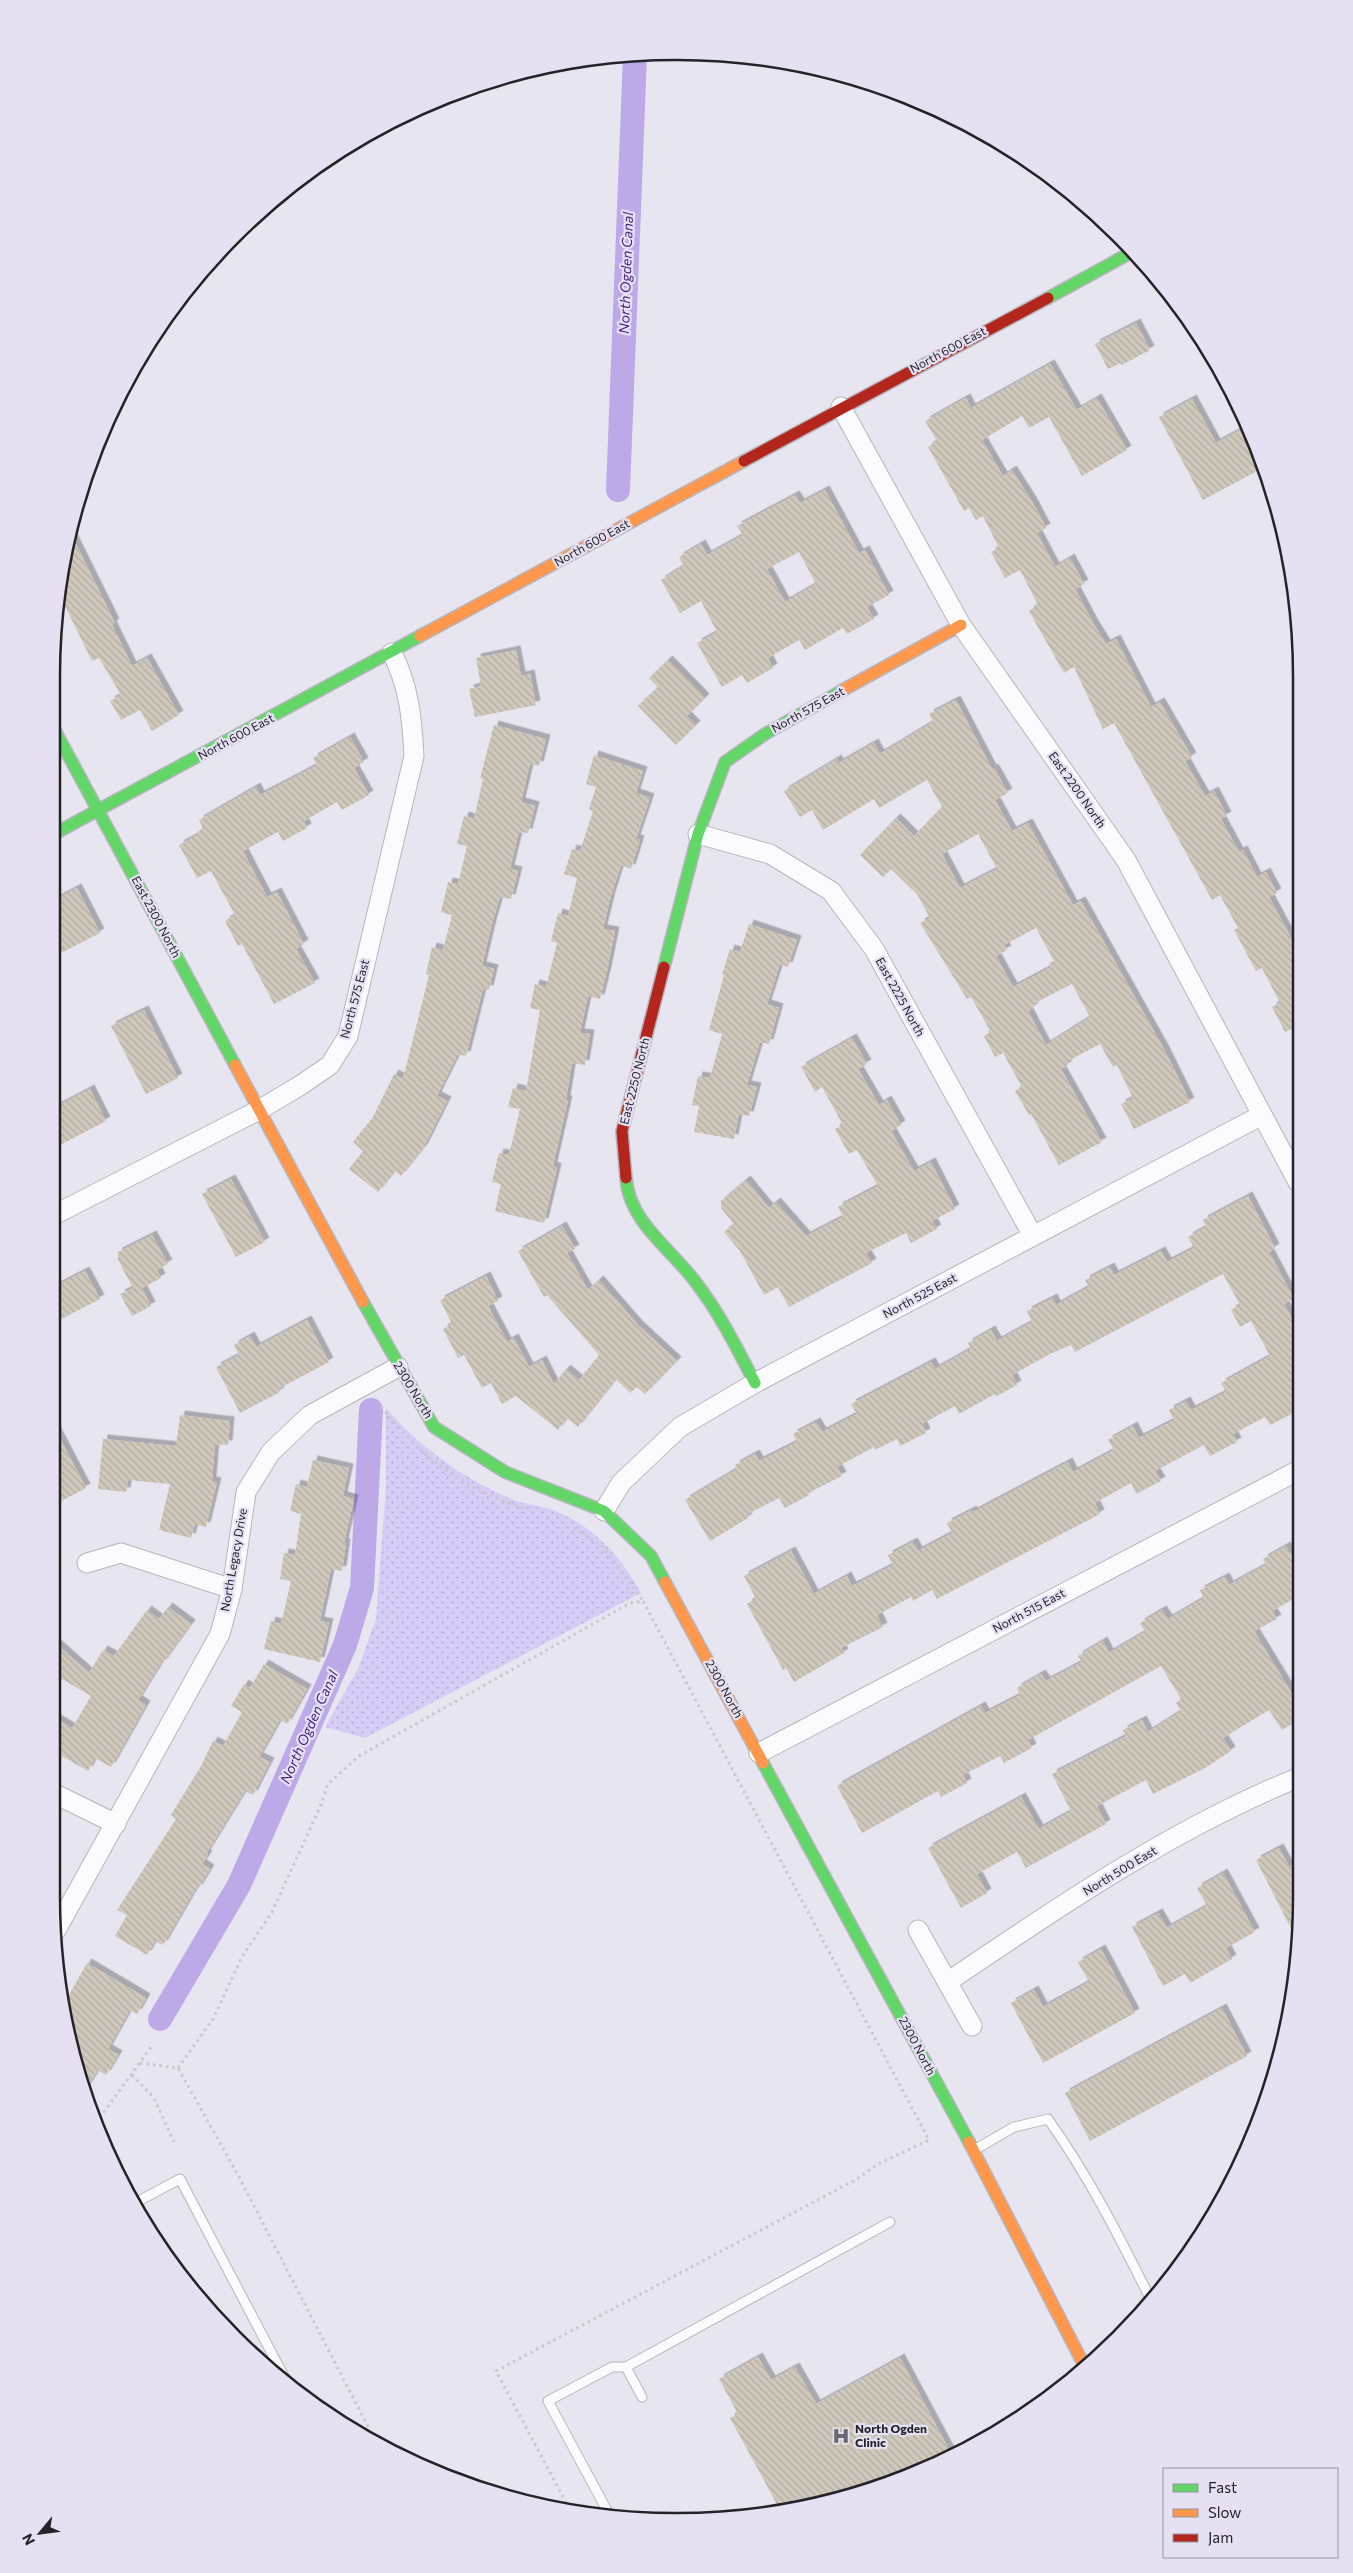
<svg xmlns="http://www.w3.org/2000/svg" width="1353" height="2573" font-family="Commissioner,sans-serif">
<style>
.grass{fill:url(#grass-dots)}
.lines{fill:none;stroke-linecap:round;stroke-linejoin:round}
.canal{stroke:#bbaae7;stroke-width:24}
.building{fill:url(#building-back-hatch);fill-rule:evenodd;filter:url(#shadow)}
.lane-casing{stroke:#b7b5bd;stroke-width:11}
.street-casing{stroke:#b7b5bd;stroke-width:21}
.fast-casing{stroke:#b7b5bd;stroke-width:14}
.slow-casing{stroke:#b7b5bd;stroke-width:14}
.jam-casing{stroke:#b7b5bd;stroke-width:14}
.path{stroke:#c9c8cc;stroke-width:3;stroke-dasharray:2.5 4;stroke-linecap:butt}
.lane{stroke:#fbfbfd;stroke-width:9}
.street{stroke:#fbfbfd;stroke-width:19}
.fast{stroke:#63d668;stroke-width:11}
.slow{stroke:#ff974d;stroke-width:11}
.jam{stroke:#b3261e;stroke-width:11}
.labels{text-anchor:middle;stroke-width:4.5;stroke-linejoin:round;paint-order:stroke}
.street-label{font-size:12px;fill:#25232a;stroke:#e5e1f3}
.poi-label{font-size:12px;font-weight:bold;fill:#25232a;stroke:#e5e1f3;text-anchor:start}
.water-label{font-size:14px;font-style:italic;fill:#482282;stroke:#e5e1f3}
.rim{fill:none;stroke:#25232a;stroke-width:2.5}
</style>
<defs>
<pattern id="grass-dots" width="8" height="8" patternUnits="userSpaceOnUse" patternTransform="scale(1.25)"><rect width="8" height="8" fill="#d6ccf6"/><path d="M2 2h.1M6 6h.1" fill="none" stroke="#b8afd3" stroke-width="1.8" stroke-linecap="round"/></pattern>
<pattern id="building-back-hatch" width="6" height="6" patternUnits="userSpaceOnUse" patternTransform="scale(1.25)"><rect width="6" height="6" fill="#cfc9bb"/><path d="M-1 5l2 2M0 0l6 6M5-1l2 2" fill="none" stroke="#b2aca1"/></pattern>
<filter id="shadow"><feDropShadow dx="4.5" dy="-4.5" stdDeviation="0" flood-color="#0004"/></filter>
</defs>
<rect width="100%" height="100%" fill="#e7e5ef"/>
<path class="grass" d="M386 1408C420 1448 463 1478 511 1499 525 1505 541 1505 555 1511 594 1526 622 1558 641 1593L365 1738 325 1727 358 1669 376 1619 386 1487Z"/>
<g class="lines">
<g class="canal">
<path d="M618 490 635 55"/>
<path d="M160 2019 239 1885 345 1645 362 1588 371 1410"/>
</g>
</g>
<g class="building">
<path d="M1136 323 1150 350 1122 365 1120 363 1108 369 1095 344Z"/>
<path d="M1050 364 1077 410 1097 398 1127 450 1082 476 1049 417 1029 428 1022 416 982 440 1003 476 1012 470 1033 503 1046 528 1037 533 1055 567 1070 558 1084 584 1075 589 1093 623 1106 644 1116 639 1151 707 1160 702 1192 757 1185 761 1205 796 1214 791 1227 816 1221 819 1239 852 1243 850 1257 877 1266 872 1277 893 1269 897 1297 949 1298 1038 1293 1028 1285 1032 1272 1007 1280 1003 1262 968 1256 971 1234 930 1238 928 1220 895 1212 900 1114 723 1103 729 1074 667 1064 673 1029 611 1038 605 1020 570 1005 578 991 552 999 548 983 516 976 520 969 508 964 511 928 447 937 441 925 421 966 398 971 408Z"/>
<path d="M1192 399 1216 443 1240 430 1261 469 1203 500 1159 417Z"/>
<path d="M825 490 859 553 865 550 889 595 867 607 874 619 847 634 843 628 805 650 799 640 768 658 773 668 747 683 742 675 722 687 697 643 717 632 701 601 680 613 661 580 684 566 679 557 701 544 707 555 743 535 737 526 795 495 800 503ZM799 552 816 584 785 602 767 569Z"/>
<path d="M70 532 115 623 112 625 132 666 147 658 179 715 152 731 140 710 121 720 110 701 121 695 99 658 92 661 59 594Z"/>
<path d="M516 650 521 676 530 674 536 705 475 717 469 689 481 686 476 658Z"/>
<path d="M668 660 705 698 687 716 696 725 676 745 638 706 658 687 649 678Z"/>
<path d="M956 700 992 769 994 768 1008 793 995 800 1012 831 1028 823 1073 905 1081 901 1165 1051 1190 1102 1134 1129 1121 1104 1133 1098 1117 1065 1113 1067 1100 1044 1066 1062 1068 1065 1061 1069 1102 1142 1059 1165 1031 1114 1029 1115 1015 1091 1022 1087 1003 1053 995 1057 984 1036 991 1032 971 997 967 999 920 923 930 918 917 894 891 869 883 877 860 855 896 818 914 836 942 807 927 780 879 808 874 799 823 830 812 810 800 817 784 791 837 759 839 763 874 743 880 754 933 722 929 714ZM978 834 997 869 960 888 942 854ZM1036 928 1054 961 1049 963 1051 967 1013 987 996 956 1007 950 1004 945ZM1072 984 1090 1017 1046 1045 1028 1011 1034 1007 1033 1004Z"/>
<path d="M494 725 546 739 539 766 530 764 521 802 535 806 528 833 519 832 510 869 518 871 511 899 500 897 492 924 482 966 494 969 489 990 483 989 466 1056 458 1054 437 1096 447 1101 424 1147 401 1176 395 1171 378 1192 349 1169 363 1151 353 1142 373 1117 394 1074 403 1079 429 975 426 974 432 947 443 950 452 915 441 912 448 882 458 884 467 846 457 844 464 816 474 819 483 779 480 778Z"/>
<path d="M350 737 364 762 354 768 369 795 342 810 337 802 304 821 307 828 283 841 278 832 243 851 267 897 277 892 304 944 296 949 315 983 274 1004 242 944 238 946 225 921 235 915 211 871 197 878 179 845 199 834 197 832 203 828 199 820 256 787 260 795 295 777 317 765 313 758Z"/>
<path d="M594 755 643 771 636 793 650 798 636 839 640 840 631 869 621 865 611 896 603 929 615 931 607 971 600 999 588 996 580 1033 590 1034 585 1065 572 1063 566 1100H568L553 1166 557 1168 544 1223 495 1211 501 1184 492 1182 499 1153 509 1155 520 1109 508 1107 513 1088 526 1091 540 1010 530 1008 535 984 546 987 557 943 551 941 558 913 568 916 577 878 564 874 572 849 580 851 593 811 589 809 596 787 586 784Z"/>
<path d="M77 888 100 933 61 953 52 936V901Z"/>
<path d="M749 924 797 940 788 967 780 964 767 1004 779 1008 769 1044 760 1042 747 1085 757 1087 749 1116 739 1114 734 1139 694 1132 699 1106 692 1105 698 1076 710 1078 722 1034 709 1030 724 975H722L730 949 740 952Z"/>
<path d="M144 1010 178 1078 146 1094 111 1026Z"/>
<path d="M852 1038 867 1064 858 1069 879 1105 887 1100 901 1125 891 1131 914 1171 931 1162 955 1209 932 1221 937 1229 911 1243 906 1233 866 1253 872 1263 789 1307 778 1287 764 1295 740 1251 724 1232 734 1224 721 1208V1201L746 1180 769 1208 776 1202 806 1236 843 1217 838 1207 878 1186 857 1150 849 1154 835 1129 843 1125 822 1087 815 1092 801 1067Z"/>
<path d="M90 1089 106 1121 60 1145 52 1130V1109Z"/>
<path d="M231 1179 265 1242 236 1257 202 1194Z"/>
<path d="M1248 1196 1275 1248 1269 1252 1294 1299 1284 1304 1299 1332V1410L1270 1425 1265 1417 1233 1434 1237 1442 1210 1456 1204 1445 1155 1471 1161 1481 1136 1494 1131 1483 1095 1503 1100 1514 937 1599 932 1590 913 1601 911 1597 877 1615 883 1627 841 1648 844 1653 794 1682 786 1668 783 1670 747 1604 756 1599 744 1576 791 1551 814 1594 847 1576 852 1586 893 1565 888 1555 913 1542 918 1551 952 1533 947 1523 972 1510 973 1512 1068 1462 1073 1472 1114 1450 1108 1440 1133 1426 1139 1438 1174 1420 1169 1410 1186 1401 1191 1410 1226 1392 1221 1383 1270 1356 1251 1321 1240 1327 1231 1310 1240 1305 1223 1274 1075 1352 1071 1345 1050 1354 1012 1375 1017 1385 997 1396 995 1394 959 1414 955 1406 922 1424 926 1433 900 1446 897 1439 875 1450 874 1447 837 1467 842 1476 808 1493 809 1495 785 1508 779 1498 746 1515 748 1518 710 1541 685 1500 737 1469 735 1465 755 1454 759 1461 797 1442 793 1434 816 1422 822 1432 857 1414 851 1404 931 1362 935 1369 971 1349 968 1343 991 1330 997 1341 1032 1322 1027 1311 1053 1298 1056 1305 1089 1287 1085 1280 1110 1267 1114 1275 1161 1251 1167 1262 1194 1248 1188 1237 1206 1227 1203 1220Z"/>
<path d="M562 1226 575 1249 567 1253 588 1290 599 1280 638 1325 677 1361 645 1394 637 1387 630 1393 616 1379 578 1427 567 1418 558 1430 516 1396 502 1404 491 1383 482 1388 464 1355 458 1358 443 1329 452 1324 440 1300 486 1276 498 1301 488 1306 507 1342 514 1338 529 1367 542 1360 554 1384 566 1369 579 1380 599 1355 547 1295 544 1297 518 1251Z"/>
<path d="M152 1235 168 1264 157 1270 161 1278 142 1288 151 1306 132 1316 120 1294 133 1288 118 1260V1252Z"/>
<path d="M85 1271 100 1299 52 1324V1288Z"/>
<path d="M307 1320 329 1362 278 1389 280 1392 240 1413 216 1367 239 1355 234 1345 250 1336 256 1347Z"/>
<path d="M180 1415 230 1421 228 1445 215 1444 212 1481 217 1482 206 1527 195 1524 191 1538 159 1530 170 1484 128 1480 126 1492 98 1489 103 1439 176 1446Z"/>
<path d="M52 1423 86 1488 52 1506Z"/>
<path d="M313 1460 349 1468 343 1496 354 1499 344 1543H346L342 1571 331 1569 320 1621 329 1623 320 1662 264 1649 271 1621 281 1624 291 1581 280 1579 284 1553 295 1555 301 1514 290 1511 296 1484 307 1487Z"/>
<path d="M1286 1546 1290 1554 1299 1549V1596L1272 1611 1277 1619 1254 1631 1300 1707V1719L1282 1730 1269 1710 1223 1738 1231 1751 1205 1768 1153 1794 1146 1780 1097 1806 1106 1824 1026 1868 1017 1852 977 1874 987 1893 961 1908 928 1848 1021 1797 1039 1829 1071 1811 1052 1774 1126 1736 1123 1730 1142 1720 1148 1732 1181 1711 1176 1703 1181 1699 1161 1666 1028 1740 1032 1748 1004 1763 1000 1756 963 1775 967 1783 941 1797 938 1791 862 1833 837 1786 981 1706 985 1713 1020 1695 1017 1688 1041 1674 1046 1681 1082 1662 1078 1656 1103 1641 1109 1653 1145 1632 1140 1623 1162 1610 1168 1619 1204 1598 1200 1590 1225 1577 1229 1585 1266 1565 1263 1559Z"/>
<path d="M168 1607 191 1624 162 1664 161 1663 138 1700 146 1705 111 1767 95 1758 88 1771 58 1754 62 1746 51 1740V1716L72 1728 91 1696 62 1679 51 1691 52 1640 89 1673 103 1650 114 1656 147 1610 159 1619Z"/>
<path d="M264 1664 307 1689 287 1724 280 1720 259 1757 270 1762 253 1795 245 1791 206 1854 208 1855 202 1864 210 1869 198 1889 196 1888 163 1945 155 1941 147 1955 115 1936 127 1915 117 1910 176 1819 171 1815 201 1766 213 1741 223 1746 242 1712 231 1706 244 1684 250 1688Z"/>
<path d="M1279 1848 1289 1867 1300 1862 1299 1944 1256 1860Z"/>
<path d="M1223 1873 1255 1932 1226 1948 1232 1959 1190 1983 1185 1974 1163 1986 1132 1927 1158 1913 1167 1928 1207 1906 1197 1888Z"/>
<path d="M1101 1949 1135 2013 1043 2063 1011 2003 1034 1990 1043 2007 1089 1982 1078 1962Z"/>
<path d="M87 1963 146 1998 137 2014 130 2010 108 2049 118 2055 106 2075 98 2070 83 2093 62 2007Z"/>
<path d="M1222 2008 1247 2056 1090 2141 1065 2093Z"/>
<path d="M758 2357 771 2380 795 2367 816 2404 900 2358 952 2455 916 2474 838 2501 780 2510 730 2418 738 2414 719 2379Z"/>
</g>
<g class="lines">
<g class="lane-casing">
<g id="lane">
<path d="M976 2149 1014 2127 1048 2119C1088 2175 1120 2238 1151 2300"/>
<path d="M133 2204 180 2179 289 2386"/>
<path d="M642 2397 626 2367 890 2222"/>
<path d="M610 2516 548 2401 612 2367H626"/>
</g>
</g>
<g class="street-casing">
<g id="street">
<path d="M841 407 961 625 1126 860 1298 1182"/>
<path d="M698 834 770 854 831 891 874 949 1033 1236"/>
<path d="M52 1216 259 1110 301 1085 330 1065 348 1036 414 756C412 718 409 686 392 653"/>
<path d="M604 1511 621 1483 680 1427 755 1383 1262 1115"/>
<path d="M87 1563 121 1553 232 1589"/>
<path d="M759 1753 1299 1470"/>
<path d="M51 1792 116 1824"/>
<path d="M918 1930 972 2026"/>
<path d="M55 1932 220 1634 232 1589 246 1492 271 1452 310 1415 398 1367"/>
<path d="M949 1981C1058 1907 1177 1826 1300 1777"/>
</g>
</g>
<g class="fast-casing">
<g id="fast">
<path d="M1048 298 1132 252"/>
<path d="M52 725 235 1065"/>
<path d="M52 835 420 636"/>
<path d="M664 967 698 834 725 762 765 734 843 690"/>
<path d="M626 1178C629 1223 673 1250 697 1284 720 1314 738 1350 755 1383"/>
<path d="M363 1302 434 1427 505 1472 604 1511 651 1556 665 1582"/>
<path d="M763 1763 969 2142"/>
</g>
</g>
<g class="slow-casing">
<g id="slow">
<path d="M420 636 744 461"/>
<path d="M843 690 961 625"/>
<path d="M235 1065 363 1302"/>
<path d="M665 1582 763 1763"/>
<path d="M969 2142 1086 2369"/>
</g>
</g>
<g class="jam-casing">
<g id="jam">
<path d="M744 461 1048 298"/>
<path d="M626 1178 622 1131 664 967"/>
</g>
</g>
<g class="path">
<path d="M381 1407 415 1445"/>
<path d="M420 1449C450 1477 485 1496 524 1508"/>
<path d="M574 1528 603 1547 643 1601"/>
<path d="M140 2063 178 2068 238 2175 376 2442"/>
<path d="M178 2068 213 2019 242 1957 272 1912 320 1807 328 1784 359 1756 630 1603 643 1601 929 2140 878 2164 857 2179 496 2371 570 2510"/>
<path d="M132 2075 154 2098 174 2142"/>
<path d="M96 2123 151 2047"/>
</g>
<use href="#lane" class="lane"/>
<use href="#street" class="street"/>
<use href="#fast" class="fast"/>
<use href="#slow" class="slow"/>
<use href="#jam" class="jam"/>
</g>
<defs>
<g id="hospital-bare" transform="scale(1.35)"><path d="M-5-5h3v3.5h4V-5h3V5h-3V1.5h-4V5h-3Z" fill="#69676f" stroke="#e5e1f3" stroke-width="2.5" paint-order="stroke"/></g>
</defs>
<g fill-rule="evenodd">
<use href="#hospital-bare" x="841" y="2436"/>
</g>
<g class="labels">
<g class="street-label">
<text transform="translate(948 350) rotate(-28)" y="4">North 600 East</text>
<text transform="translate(592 543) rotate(-29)" y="4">North 600 East</text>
<text transform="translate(808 710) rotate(-29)" y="4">North 575 East</text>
<text transform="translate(236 737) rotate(-28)" y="4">North 600 East</text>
<text transform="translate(1077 790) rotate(55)" y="4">East 2200 North</text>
<text transform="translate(156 917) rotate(62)" y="4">East 2300 North</text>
<text transform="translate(900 997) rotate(61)" y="4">East 2225 North</text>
<text transform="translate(355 999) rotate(-75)" y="4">North 575 East</text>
<text transform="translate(635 1081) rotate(-76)" y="4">East 2250 North</text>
<text transform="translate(920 1296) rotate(-28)" y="4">North 525 East</text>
<text transform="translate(413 1390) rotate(59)" y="4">2300 North</text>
<text transform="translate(234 1560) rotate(-80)" y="4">North Legacy Drive</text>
<text transform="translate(1029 1611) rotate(-28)" y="4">North 515 East</text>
<text transform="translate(724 1689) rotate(61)" y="4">2300 North</text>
<text transform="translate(1120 1871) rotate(-31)" y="4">North 500 East</text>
<text transform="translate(917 2046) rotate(62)" y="4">2300 North</text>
</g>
<g class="poi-label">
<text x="855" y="2433">North Ogden<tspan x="855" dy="14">Clinic</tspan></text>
</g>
<g class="water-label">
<text transform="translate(626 273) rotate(-88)" y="5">North Ogden Canal</text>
<text transform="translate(309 1727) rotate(-66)" y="5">North Ogden Canal</text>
</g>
</g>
<path d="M0 0H1353V2573H0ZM676 60H677A616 616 0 0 1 1293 676V1897A616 616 0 0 1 677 2513H676A616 616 0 0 1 60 1897V676A616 616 0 0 1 676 60Z" fill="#e5e1f3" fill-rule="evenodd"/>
<path class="rim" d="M676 60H677A616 616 0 0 1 1293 676V1897A616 616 0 0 1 677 2513H676A616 616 0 0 1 60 1897V676A616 616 0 0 1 676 60Z"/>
<rect x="1163" y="2468" width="175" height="90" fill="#e5e1f3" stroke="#9895a3"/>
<rect x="1173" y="2484" width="25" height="8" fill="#63d668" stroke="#9895a3"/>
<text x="1208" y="2493" font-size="15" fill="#25232a">Fast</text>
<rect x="1173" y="2509" width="25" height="8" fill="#ff974d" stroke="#9895a3"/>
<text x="1208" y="2518" font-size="15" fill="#25232a">Slow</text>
<rect x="1173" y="2534" width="25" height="8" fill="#b3261e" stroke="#9895a3"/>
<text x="1208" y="2543" font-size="15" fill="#25232a">Jam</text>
<g transform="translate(40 2533) rotate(241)" stroke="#e5e1f3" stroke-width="4" paint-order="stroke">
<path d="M0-4L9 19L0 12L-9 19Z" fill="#25232a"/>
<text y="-8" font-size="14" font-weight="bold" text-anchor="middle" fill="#25232a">N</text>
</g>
</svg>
